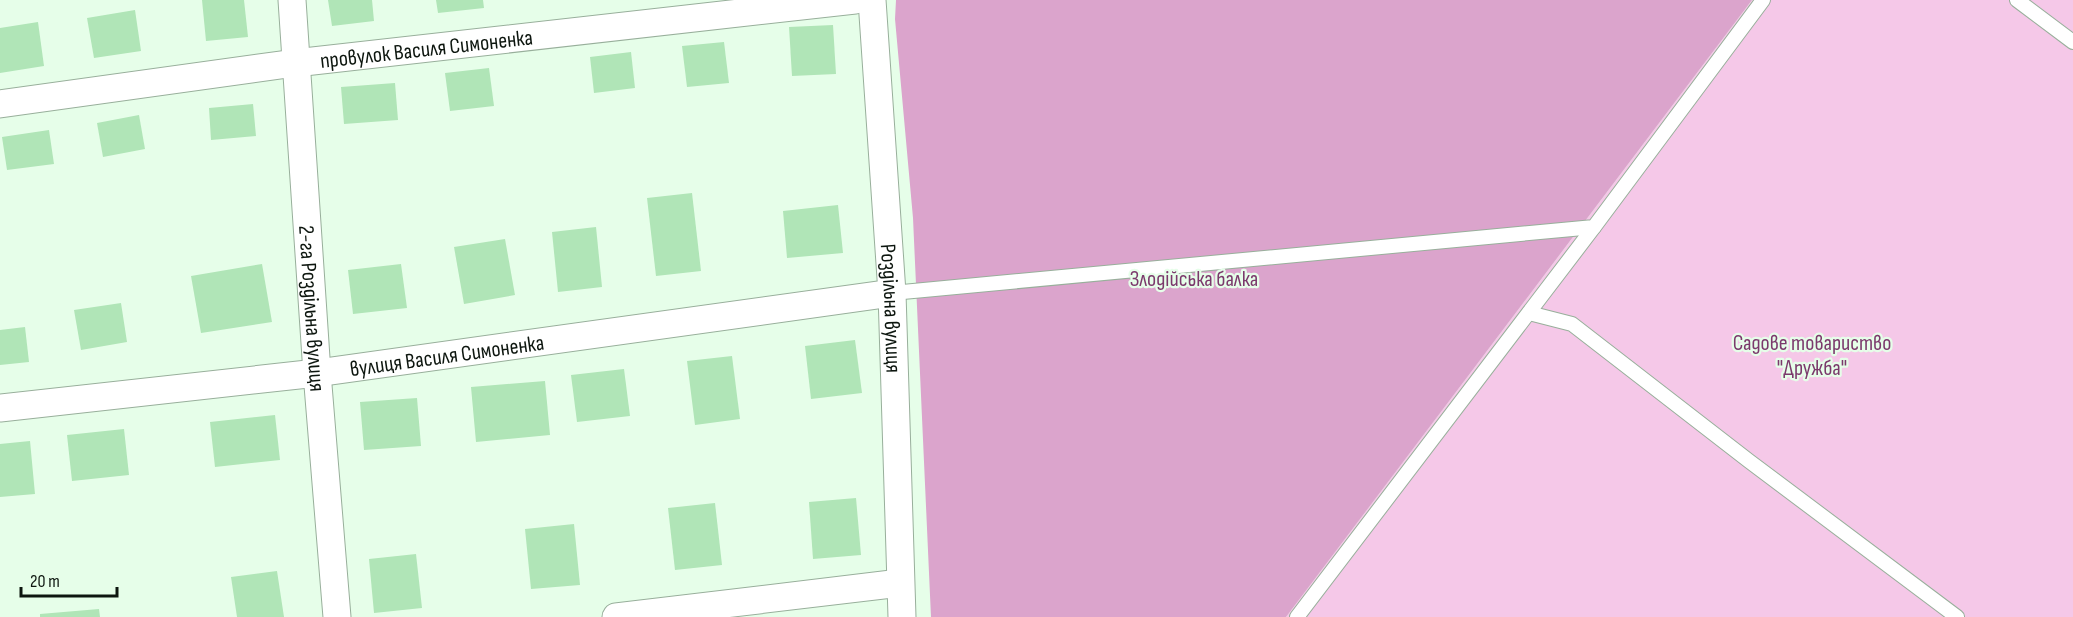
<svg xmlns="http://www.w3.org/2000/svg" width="2073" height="617" font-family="'Sofia Sans Condensed',sans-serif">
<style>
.green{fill:#f5c8e8}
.forest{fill:#dba4cc}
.building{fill:#b0e5b7}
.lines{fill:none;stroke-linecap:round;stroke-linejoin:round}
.lane-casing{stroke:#98af9b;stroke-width:16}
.street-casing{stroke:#98af9b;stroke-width:29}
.lane{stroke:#fff;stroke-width:14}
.street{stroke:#fff;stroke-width:27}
.labels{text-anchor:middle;stroke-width:4.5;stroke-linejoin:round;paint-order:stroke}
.street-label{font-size:22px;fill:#0d160f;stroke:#e6fee9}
.park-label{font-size:22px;fill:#7b396c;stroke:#e6fee9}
</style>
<rect width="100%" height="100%" fill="#e6fee9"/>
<path class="green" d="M1752 0H2073V617H1286Z"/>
<path class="forest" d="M896 0H1752L1286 617H931L913 218 895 19Z"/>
<g class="building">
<path d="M202 0H244L248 37 206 41Z"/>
<path d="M328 0H372L374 21 332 26Z"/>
<path d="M436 0H483L484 8 438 13Z"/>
<path d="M135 10 141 51 94 58 87 18Z"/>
<path d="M38 22 44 66 0 73V28Z"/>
<path d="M833 25 836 74 792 76 789 27Z"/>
<path d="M724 42 729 83 687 87 682 46Z"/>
<path d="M631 52 635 88 594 93 590 57Z"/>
<path d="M489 68 494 106 450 111 445 73Z"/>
<path d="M395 83 398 120 344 124 341 87Z"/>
<path d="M253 104 256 136 211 140 209 108Z"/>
<path d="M139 115 145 149 103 157 97 123Z"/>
<path d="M49 130 54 164 7 170 2 137Z"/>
<path d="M692 193 701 271 656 276 647 198Z"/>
<path d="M838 205 843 253 787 258 783 211Z"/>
<path d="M596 227 602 287 558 292 552 232Z"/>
<path d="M505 239 515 295 464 304 454 247Z"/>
<path d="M262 264 272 322 201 333 191 276Z"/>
<path d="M401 264 407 308 353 314 348 270Z"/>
<path d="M121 303 127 342 81 350 74 310Z"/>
<path d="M25 327 29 362 0 365V330Z"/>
<path d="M855 340 862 393 811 399 805 346Z"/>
<path d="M732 356 740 419 695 425 687 361Z"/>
<path d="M624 369 630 416 577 422 571 375Z"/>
<path d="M545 381 550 435 476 442 471 387Z"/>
<path d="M417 398 421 446 364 450 360 402Z"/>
<path d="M275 415 280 460 215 467 210 422Z"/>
<path d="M124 429 129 475 72 481 67 435Z"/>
<path d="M30 441 35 494 0 497V444Z"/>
<path d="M856 498 861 555 813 559 809 502Z"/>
<path d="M715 503 722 565 675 570 668 508Z"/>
<path d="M574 524 580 585 531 589 525 529Z"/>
<path d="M416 554 422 608 374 613 369 559Z"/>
<path d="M277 571 284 617H237L231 577Z"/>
<path d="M99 609 100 617H40V614Z"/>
</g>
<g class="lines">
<g class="lane-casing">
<g id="lane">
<path d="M2017 0 2073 42"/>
<path d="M892 293 1594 227 1763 0"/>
<path d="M1529 313 1572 324 1749 461 1957 617"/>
<path d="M1297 617 1594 227"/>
</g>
</g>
<g class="street-casing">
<g id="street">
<path id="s1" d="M292 0 317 373 337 617"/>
<path id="s2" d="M872 0 892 293 902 617"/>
<path id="s3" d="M0 104 295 63 855 0"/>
<path id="s4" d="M0 408 317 373 892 293"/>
<path d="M616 617 900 583"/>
</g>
</g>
<use href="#lane" class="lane"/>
<use href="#street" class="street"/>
</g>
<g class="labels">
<g class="street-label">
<text dy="8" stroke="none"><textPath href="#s3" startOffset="430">провулок Василя Симоненка</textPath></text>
<text dy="8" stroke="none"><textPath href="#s2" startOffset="309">Роздільна вулиця</textPath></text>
<text dy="8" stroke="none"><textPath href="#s1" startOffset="309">2-га Роздільна вулиця</textPath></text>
<text dy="8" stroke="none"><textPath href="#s4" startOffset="450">вулиця Василя Симоненка</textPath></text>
</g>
<g class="park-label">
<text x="1194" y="286">Злодійська балка</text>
<text x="1812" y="350">Садове товариство<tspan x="1812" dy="25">"Дружба"</tspan></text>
</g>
</g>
<path d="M21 587v9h96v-9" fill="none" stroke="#0d160f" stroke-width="3"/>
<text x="30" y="587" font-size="18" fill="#0d160f" stroke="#e6fee9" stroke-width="4.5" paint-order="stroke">20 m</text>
</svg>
